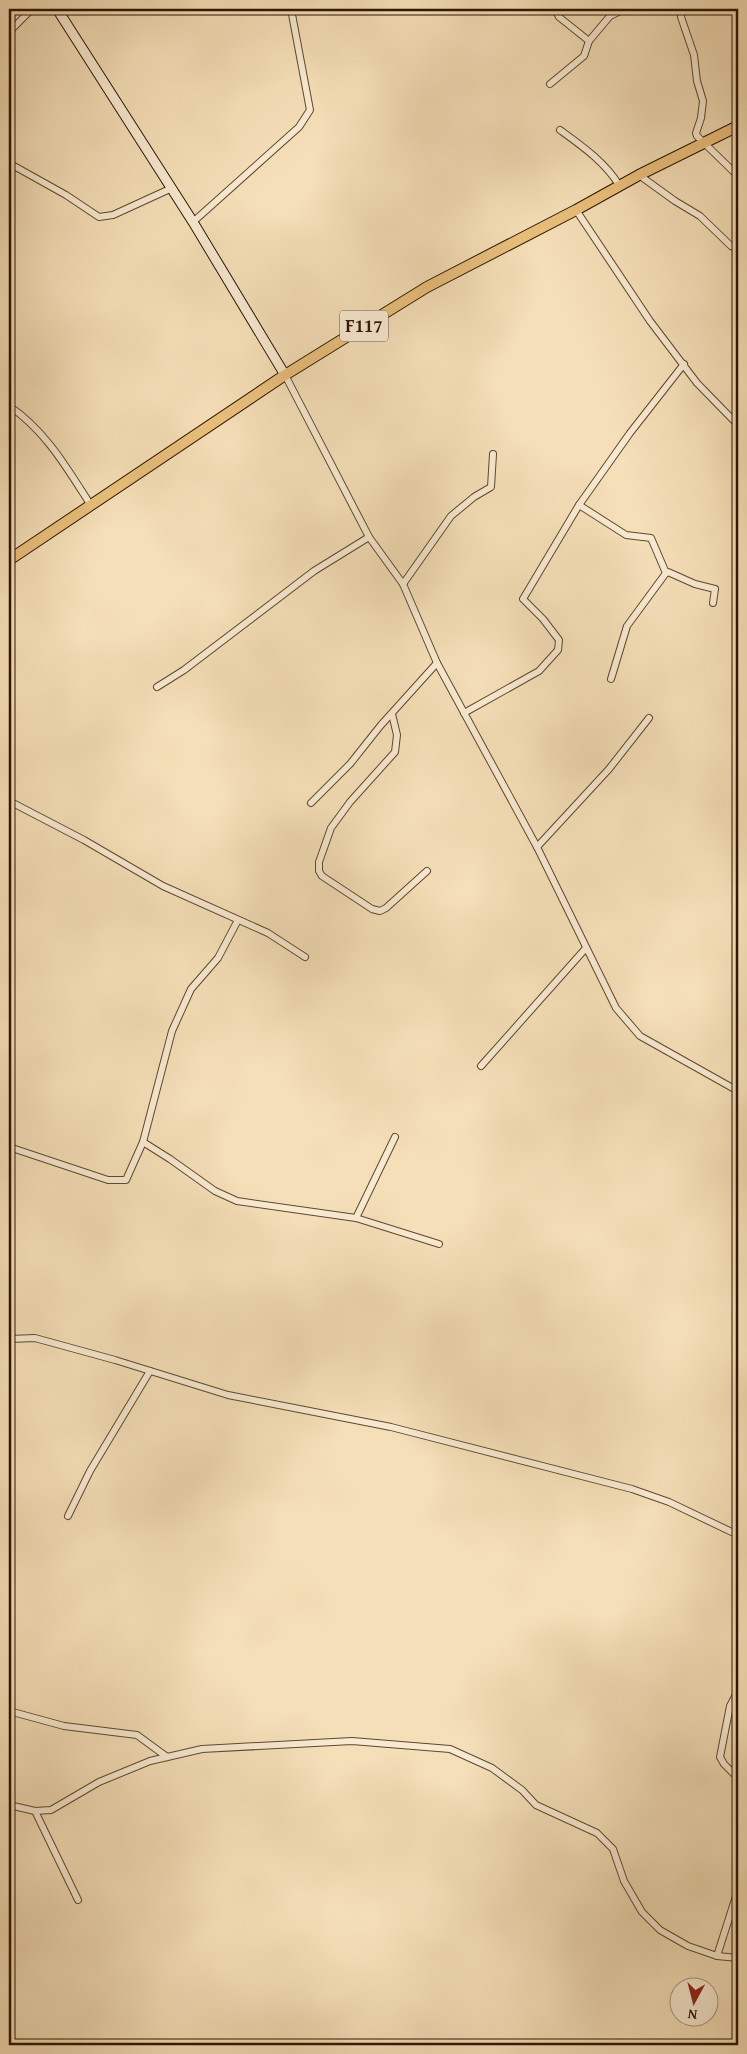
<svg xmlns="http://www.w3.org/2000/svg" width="747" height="2054" font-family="'Gentium Book Plus',serif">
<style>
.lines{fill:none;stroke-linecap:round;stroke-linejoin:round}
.street-casing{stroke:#5e482e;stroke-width:8}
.secondary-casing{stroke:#2c1500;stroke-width:11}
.primary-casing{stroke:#2c1500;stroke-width:12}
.street{stroke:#f8ead1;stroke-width:6}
.secondary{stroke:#f8ead1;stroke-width:9}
.primary{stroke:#eac07c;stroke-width:10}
.labels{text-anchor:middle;stroke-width:4.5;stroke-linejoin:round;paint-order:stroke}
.shield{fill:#f8ead1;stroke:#69553f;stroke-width:1}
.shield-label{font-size:18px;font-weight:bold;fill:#2c1500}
</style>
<rect width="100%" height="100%" fill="#f5dfb8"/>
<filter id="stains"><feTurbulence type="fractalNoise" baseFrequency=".004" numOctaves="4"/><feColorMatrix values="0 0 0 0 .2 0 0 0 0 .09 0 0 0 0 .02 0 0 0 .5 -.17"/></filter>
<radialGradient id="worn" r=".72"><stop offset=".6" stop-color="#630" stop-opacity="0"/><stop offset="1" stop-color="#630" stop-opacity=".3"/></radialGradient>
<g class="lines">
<g class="street-casing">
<g id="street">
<path d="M555 9 559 17 589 41"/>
<path d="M681 9V17L694 55 697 81 703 101 701 118 696 133 697 136 738 176"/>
<path d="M9 32 32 9"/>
<path d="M550 84 584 56 589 41 610 16 625 9"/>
<path d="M560 130C582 146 605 162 619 185"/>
<path d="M14 166 66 195 99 217 113 215 172 188"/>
<path d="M639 175 675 201 700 216 731 246 738 249"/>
<path d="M576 210 650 321 697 383 738 425"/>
<path d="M193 222 299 127 310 110 291 9"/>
<path d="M285 375 369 537 403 584 437 663 537 847 616 1008 640 1036 738 1091"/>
<path d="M9 406C45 430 67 468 90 504"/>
<path d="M579 505 630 433 684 364"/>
<path d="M666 573 668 572 695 584 715 589 713 603"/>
<path d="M403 584 451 516 474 497 491 487 493 454"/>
<path d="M611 679 627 626 666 573"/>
<path d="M157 687 184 670 314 571 369 537"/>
<path d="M464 713 539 671 558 650 559 640 543 619 523 599 579 505 626 535 651 538 666 573"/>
<path d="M392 714 397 735 395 752 350 802 331 828 319 862V871L322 876 372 909 380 911 386 908 427 871"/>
<path d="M9 801 84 840 163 886 268 933 305 957"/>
<path d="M311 803 350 764 381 725 437 663"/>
<path d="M537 847 609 769 649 718"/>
<path d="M481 1066 586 948"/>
<path d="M143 1142 170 1159 215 1191 237 1201 356 1218 439 1244"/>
<path d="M9 1147 108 1180H126L143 1142 172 1031 191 989 218 958 238 920"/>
<path d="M356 1218 395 1137"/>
<path d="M9 1339 35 1338 115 1360 228 1395 391 1427 632 1489 669 1502 738 1535"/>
<path d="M68 1516 90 1471 150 1371"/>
<path d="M738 1691 730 1706 720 1757 724 1764 738 1778"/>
<path d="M9 1711 64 1726 137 1735 167 1757"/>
<path d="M9 1805 35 1811 51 1810 99 1782 150 1761 202 1749 352 1741 450 1749 492 1768 522 1790 536 1805 597 1833 613 1849 624 1881 642 1912 660 1930 688 1946 717 1956 738 1958"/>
<path d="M35 1811 78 1900"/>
<path d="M717 1956 738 1890"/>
</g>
</g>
<g class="secondary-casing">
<path id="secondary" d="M57 9 193 222 285 375"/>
</g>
<g class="primary-casing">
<path id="primary" d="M9 560 285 375 427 287 576 210 639 175 738 126"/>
</g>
<use href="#street" class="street"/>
<use href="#secondary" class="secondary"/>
<use href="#primary" class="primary"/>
</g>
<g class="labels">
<rect class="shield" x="340" y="310.5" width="48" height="31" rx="4"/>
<g class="shield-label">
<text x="364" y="332">F117</text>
</g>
</g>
<rect width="747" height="2054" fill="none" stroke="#f5dfb8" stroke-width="30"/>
<rect x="10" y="10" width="727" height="2034" fill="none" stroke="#2c1500" stroke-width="2.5"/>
<rect x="15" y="15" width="717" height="2024" fill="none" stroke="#2c1500"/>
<g transform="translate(694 2002) rotate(187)"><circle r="24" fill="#f8ead1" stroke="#a6957d"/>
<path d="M0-4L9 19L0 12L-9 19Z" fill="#8f2418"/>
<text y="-8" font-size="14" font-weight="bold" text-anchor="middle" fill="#2c1500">N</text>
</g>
<rect width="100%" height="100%" filter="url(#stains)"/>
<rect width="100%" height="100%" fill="url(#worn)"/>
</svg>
